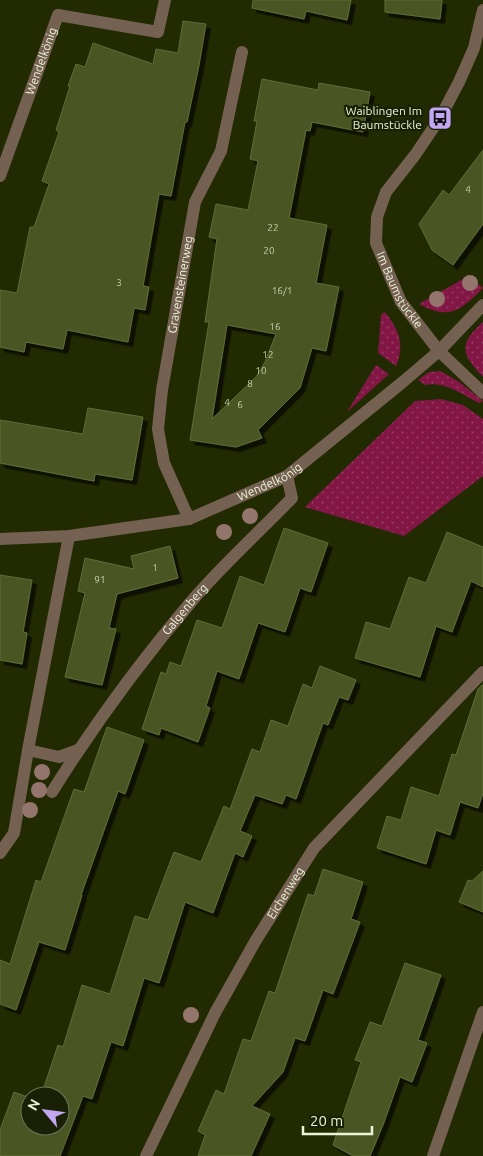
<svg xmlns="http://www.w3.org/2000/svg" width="483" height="1156" font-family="Ubuntu,sans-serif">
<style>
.grass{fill:url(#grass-dots)}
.building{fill:#4a5521;stroke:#606c38;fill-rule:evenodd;filter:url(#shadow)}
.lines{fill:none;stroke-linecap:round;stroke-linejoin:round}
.minor{stroke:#746152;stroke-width:12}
.tree{fill:#94756d}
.labels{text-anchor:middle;stroke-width:4.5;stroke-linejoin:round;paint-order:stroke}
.number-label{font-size:10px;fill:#c4cdab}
.street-label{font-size:12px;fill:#edf5d9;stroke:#1a2005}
.poi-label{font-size:12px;fill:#edf5d9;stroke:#1a2005;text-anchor:end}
</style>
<defs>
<pattern id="grass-dots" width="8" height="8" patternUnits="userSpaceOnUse" patternTransform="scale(1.25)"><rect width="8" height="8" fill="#821645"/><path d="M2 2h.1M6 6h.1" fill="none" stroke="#94385f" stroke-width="1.8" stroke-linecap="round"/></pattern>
<filter id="shadow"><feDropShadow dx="4.5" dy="4.5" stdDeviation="0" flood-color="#0009"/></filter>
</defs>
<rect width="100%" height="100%" fill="#222a02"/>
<g class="grass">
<path d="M468 276 483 288C461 310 450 321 419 304Z"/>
<path d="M385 312C399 330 405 344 396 366L378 353 381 315Z"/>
<path d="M483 322V377C461 354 458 344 483 322Z"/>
<path d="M376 365 389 374 347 412Z"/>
<path d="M440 371 458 381 483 401 479 403C461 394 445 381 425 385L418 380 429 372Z"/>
<path d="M441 399 463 405 483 419V476L404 536 305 507 415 401Z"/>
</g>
<g class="building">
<path d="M253 0H351L347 20 306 11 304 19 252 8Z"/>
<path d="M385 0H442L440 19 385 12Z"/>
<path d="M183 21 206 24 199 65 187 122H185L171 196 159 194 143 286 149 287 145 310 134 308 128 342 67 330 63 349 26 342 24 352 0 347V290L17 293 30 227H34L49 184 42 181 59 132 56 130 70 86H68L76 64 85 67 93 43 153 64 156 49 178 53Z"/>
<path d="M262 79 318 90 319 83 370 92 363 132 312 122 310 131 306 130 289 218 327 225 316 283 339 287 326 351 312 348 300 388 258 430 262 438 236 447 190 440 209 322H205L217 239 209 237 216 204 248 210 258 161 250 159 257 121H254ZM227 325 276 334 265 362 256 377 212 419Z"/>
<path d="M483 150V224L453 265 432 250 419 224 443 190 449 195Z"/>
<path d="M88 408 143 417 132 480 95 474 94 481 0 463V420L83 434Z"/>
<path d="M284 528 328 543 311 592 300 588 285 632 258 623 239 679 217 671 206 706 210 708 198 742 161 728 159 735 142 729 161 672 166 674 170 662 181 666 197 620 222 628 240 576 264 585Z"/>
<path d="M447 532 483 547V587L471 581 452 632 436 626 420 677 355 658 366 622 390 629 409 577 426 583Z"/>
<path d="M170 546 178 578 117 594 109 628 116 629 102 685 65 677 85 593 78 591 85 558 134 569 131 556Z"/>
<path d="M0 575 32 580 23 632 27 633 22 664 0 660Z"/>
<path d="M320 666 356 680 348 700 339 697 328 725 323 723 296 799 286 795 282 804 255 795 240 831 252 836 243 857 235 853 213 913 185 902 159 983 144 978 123 1046 111 1042 92 1099 83 1096 60 1156H0V1130L14 1092 30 1098V1126H60V1096H41L58 1045 63 1047 82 985 110 994 135 916 148 920 174 852 201 862 224 806 230 809 252 749 260 752 271 720 288 726 303 684 312 688Z"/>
<path d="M482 685H483V793L478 808 460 802 450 835 436 830 426 864 377 848 387 816 401 820 411 787 439 796 452 754 456 755 478 689Z"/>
<path d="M107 727 144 740 125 794 118 791 81 895H82L65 950 39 942 16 1010 0 1004V960L10 964 36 880 41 882 74 789 84 792Z"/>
<path d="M323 869 363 882 351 919 360 922 333 994 323 990 305 1041 295 1038 283 1072 252 1106 270 1114 251 1156H198L205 1135 198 1131 216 1090 224 1094 243 1039 251 1041 269 991 275 993 308 894 314 896Z"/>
<path d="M483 871V912L459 902 468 880 472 881Z"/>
<path d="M405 963 441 975 418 1040 427 1043 412 1082 400 1077 383 1125 370 1156H353L333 1145 361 1062 355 1060 370 1022 382 1026Z"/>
</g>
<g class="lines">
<g class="minor">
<path id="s1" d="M483 10 474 48 459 82 440 118 415 155 386 192 377 217 376 243 401 302 439 351 483 393"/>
<path id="s2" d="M0 176 58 15 158 32 165 0"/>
<path id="s3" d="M189 519 164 463 158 429 162 390 195 202 221 151 242 52"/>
<path id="s4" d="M0 539 69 536 189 519 287 476 404 381 439 351 483 305"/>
<path d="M28 750 59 757 78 750"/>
<path id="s5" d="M52 792C95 723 143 658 196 596 226 562 260 531 292 498L287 476"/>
<path d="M0 853 14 833 28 750 69 536"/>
<path id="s6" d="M146 1156 215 1013 256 940 314 848 483 672"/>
<path d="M433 1156 483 1012"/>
</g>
</g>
<g class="tree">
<circle cx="470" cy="283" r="8"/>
<circle cx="437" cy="299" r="8"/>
<circle cx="250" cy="516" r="8"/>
<circle cx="224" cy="532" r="8"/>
<circle cx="42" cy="772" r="8"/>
<circle cx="39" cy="790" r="8"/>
<circle cx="30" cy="810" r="8"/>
<circle cx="191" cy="1015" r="8"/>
</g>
<defs>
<g id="bus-square" transform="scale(1.25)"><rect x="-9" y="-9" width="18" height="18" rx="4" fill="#c2a8f2" stroke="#1a2005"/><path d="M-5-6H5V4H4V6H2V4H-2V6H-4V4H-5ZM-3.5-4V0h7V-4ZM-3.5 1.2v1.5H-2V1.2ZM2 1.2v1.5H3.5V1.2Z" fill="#111"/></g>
</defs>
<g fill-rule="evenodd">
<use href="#bus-square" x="440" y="118"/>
</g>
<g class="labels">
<g class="number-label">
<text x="468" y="193">4</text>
<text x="273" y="231">22</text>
<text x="269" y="254">20</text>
<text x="119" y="286">3</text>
<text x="282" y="294">16/1</text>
<text x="275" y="330">16</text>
<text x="268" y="358">12</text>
<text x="261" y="374">10</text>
<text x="250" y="387">8</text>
<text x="227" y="406">4</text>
<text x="240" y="408">6</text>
<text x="155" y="571">1</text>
<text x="100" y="583">91</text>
</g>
<g class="street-label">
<text dy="4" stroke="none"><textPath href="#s2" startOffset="122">Wendelkönig</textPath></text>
<text dy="4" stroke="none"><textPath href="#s3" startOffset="242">Gravensteinerweg</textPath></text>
<text dy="4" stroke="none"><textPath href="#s1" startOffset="314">Im Baumstückle</textPath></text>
<text dy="4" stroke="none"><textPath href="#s4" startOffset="279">Wendelkönig</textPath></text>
<text dy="4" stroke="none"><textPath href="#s5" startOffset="226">Galgenberg</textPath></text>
<text dy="4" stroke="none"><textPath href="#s6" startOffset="298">Eichenweg</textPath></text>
</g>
<g class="poi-label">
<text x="422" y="115">Waiblingen Im<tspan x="422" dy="14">Baumstückle</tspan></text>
</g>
</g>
<g transform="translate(45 1111) rotate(299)"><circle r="24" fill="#1a2005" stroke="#6e755a"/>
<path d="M0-4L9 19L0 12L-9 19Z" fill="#c2a8f2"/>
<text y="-8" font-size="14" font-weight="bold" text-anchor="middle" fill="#edf5d9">N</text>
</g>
<path d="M303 1126v8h69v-8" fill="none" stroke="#edf5d9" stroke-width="2.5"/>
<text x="310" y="1126" font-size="15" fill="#edf5d9" stroke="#1a2005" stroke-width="4" paint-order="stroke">20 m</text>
</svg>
